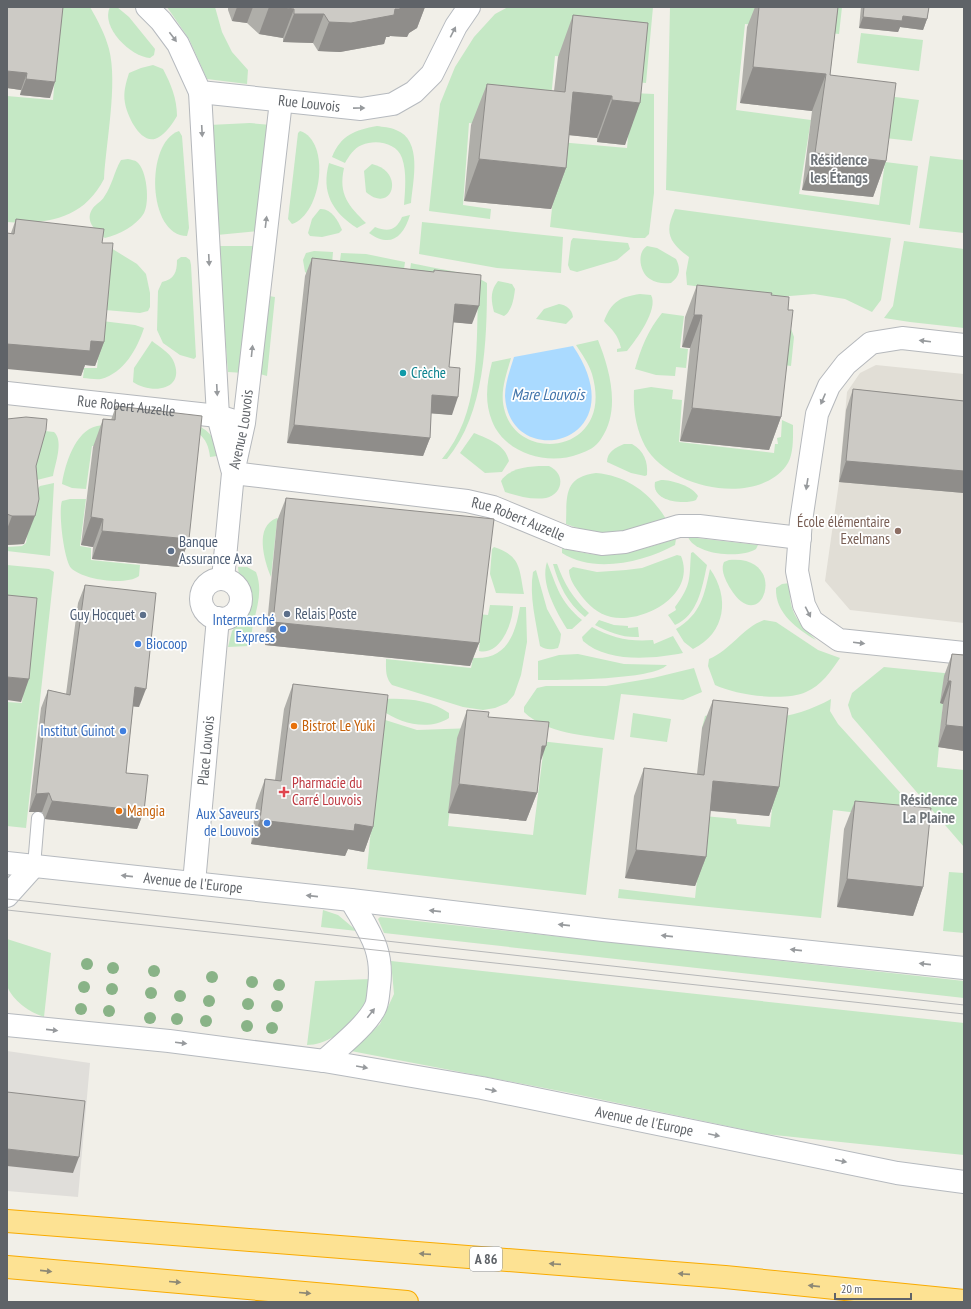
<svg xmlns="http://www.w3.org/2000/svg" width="971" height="1309" font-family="'PT Sans Narrow',sans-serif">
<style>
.industrial{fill:#e0deda}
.education{fill:#e1ded6}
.green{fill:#c5e8c5}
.water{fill:#aadaff}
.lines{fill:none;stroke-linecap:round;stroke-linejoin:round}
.lane-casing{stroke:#b5b8bc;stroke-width:14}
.street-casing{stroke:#b5b8bc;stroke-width:24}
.secondary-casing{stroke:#b6babf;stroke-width:24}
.highway-casing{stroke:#f9ab00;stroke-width:24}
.lane{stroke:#fff;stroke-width:12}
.street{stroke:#fff;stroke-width:22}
.secondary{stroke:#fff;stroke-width:22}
.highway{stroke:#fde293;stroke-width:22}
.tram{stroke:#b6b7b8;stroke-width:1}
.tree{fill:#89b387}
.wall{fill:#afaea9}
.shaded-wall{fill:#8f8d8a}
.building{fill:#cccac5;stroke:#8f8d8a}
.oneway{fill:#979a9d}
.oneway2{fill:#8e8975}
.culture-dot{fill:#0f9aa8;stroke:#fff;stroke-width:1.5}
.education-dot{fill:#8d6e63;stroke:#fff;stroke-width:1.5}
.service-dot{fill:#5c6f8a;stroke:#fff;stroke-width:1.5}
.shop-dot{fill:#3f7fe0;stroke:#fff;stroke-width:1.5}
.food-dot{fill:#e8710a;stroke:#fff;stroke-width:1.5}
.health-dot{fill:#e0444e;stroke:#fff;stroke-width:1.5}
.labels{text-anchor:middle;stroke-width:3.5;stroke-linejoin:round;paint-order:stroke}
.shield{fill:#fff;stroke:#8f9295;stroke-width:1}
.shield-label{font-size:14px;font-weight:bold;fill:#5f6368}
.street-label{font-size:15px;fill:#5f6368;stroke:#fff}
.culture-label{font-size:15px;fill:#0d838f;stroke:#fff;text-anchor:start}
.education-label{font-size:15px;fill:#785e54;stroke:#fff;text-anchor:end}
.service-label{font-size:15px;fill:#4e5e75;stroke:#fff;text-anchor:start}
.shop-label{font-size:15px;fill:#366cbe;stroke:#fff;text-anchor:end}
.food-label{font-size:15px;fill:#c56008;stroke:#fff;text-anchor:start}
.health-label{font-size:15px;fill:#be3a42;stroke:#fff;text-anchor:start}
.neighbourhood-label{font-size:16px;font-weight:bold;fill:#70757a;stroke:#fff}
.water-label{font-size:16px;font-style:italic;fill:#4174aa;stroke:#fff}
</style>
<rect width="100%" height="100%" fill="#f1efe8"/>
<path class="industrial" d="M7 1051 90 1063 78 1197 7 1191Z"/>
<path class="education" d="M876 365 964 374V623L850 610 825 581 839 482 847 392 860 373Z"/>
<g class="green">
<path d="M7 7H90C98 21 105 34 109 49 118 84 106 142 104 179 84 218 48 225 7 222V96L53 100 60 15Z"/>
<path d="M110 7H117L129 17 155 49 154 55 150 58C131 57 100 27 110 7Z"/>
<path d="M167 7H215L222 32 232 52 248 70 247 84 207 79 189 39Z"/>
<path d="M508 7H653L646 83 634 82 635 62 555 56 548 131 469 123 463 205 491 209 490 219 429 211 440 104 455 67 474 37 495 14Z"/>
<path d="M670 7H842L839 34 745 24 736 110 811 120 799 194 879 205 885 162 918 166 910 225 666 190Z"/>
<path d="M861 33 923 40 919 71 857 63Z"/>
<path d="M153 65 163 69C171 84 177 99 177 116 173 123 166 133 159 137 142 148 127 116 125 103 123 92 126 83 129 73L141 68Z"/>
<path d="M824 88 919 100 912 141 885 138Z"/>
<path d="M632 93 654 94V193L649 234 645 238H634L550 227 559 142 627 148Z"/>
<path d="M250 123 271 125 260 231 217 235 209 125Z"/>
<path d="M377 126C383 127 390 127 396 130 423 140 413 181 411 203L404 205C405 191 407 172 402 158 397 143 376 139 362 145 354 148 349 156 345 163L332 157C341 135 355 130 377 126Z"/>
<path d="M179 131 182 136 189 228 187 236C147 236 145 142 179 131Z"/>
<path d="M300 131C331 141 322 214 292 224L288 219 298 133Z"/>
<path d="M930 156 964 160V233L919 228Z"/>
<path d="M128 159C131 160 135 160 137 162 147 170 150 202 144 213 137 225 119 235 105 238 95 231 84 220 93 208 96 204 102 201 104 197 112 186 114 172 121 160Z"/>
<path d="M329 163 344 168C338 195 349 206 366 223L357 228C332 212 321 192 329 163Z"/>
<path d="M372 164C406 172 392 215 366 192L364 171Z"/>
<path d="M320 209C331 208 338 220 342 230L339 233 322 237 310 236 308 233 312 219Z"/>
<path d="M675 209 891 238 881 300 872 312 845 299 814 294 778 297 687 285 686 273 689 257C669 242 664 233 675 209Z"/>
<path d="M410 215C403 238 390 248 369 233L375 227C388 232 396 231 402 217Z"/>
<path d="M422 222 563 237 561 273 497 268 419 254Z"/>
<path d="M573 238 628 243 630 249 617 260 577 272 570 270 568 265 571 241Z"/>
<path d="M904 241 964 249V328L910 322 884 318 893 306Z"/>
<path d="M106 245 137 264 146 274 150 293V307L148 311 140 313 105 310Z"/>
<path d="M218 246H258L244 373 228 372Z"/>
<path d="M647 246 657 248 676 259C681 269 680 276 671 283 663 284 656 283 650 279 640 273 636 253 647 246Z"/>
<path d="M314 251 333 252 331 276 308 274 305 272 303 260 306 253Z"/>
<path d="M341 253 366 254 405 262 402 284 338 276Z"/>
<path d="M181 257H186L190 260 191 265 196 357 194 359 180 355 163 343 157 330 158 291 162 282C174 279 177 273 177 260Z"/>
<path d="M411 263C431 268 471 272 487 283 487 340 485 414 447 459H442C480 413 476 353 478 297L408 285Z"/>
<path d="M498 281 512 284 515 289C514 298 512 311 504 316L494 312C491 300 490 291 498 281Z"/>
<path d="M640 294 651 295C659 309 636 340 627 351L617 352V349L621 348C618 334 612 330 604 321 612 301 620 297 640 294Z"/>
<path d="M269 296 275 297 267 376 260 374Z"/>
<path d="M559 304C566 305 572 309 573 317L566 324 536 319 544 309Z"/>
<path d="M662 313 684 316 680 348 688 349 686 368 676 367 675 376 656 375 635 369C641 348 648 330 662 313Z"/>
<path d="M102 321 135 325 144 328C137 349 124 373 101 379 96 380 88 378 83 378L84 368H97Z"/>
<path d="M790 326 794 337 791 366 784 365Z"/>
<path d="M598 340C610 370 621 410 601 439 596 447 588 451 579 454 548 466 505 454 492 421 484 401 487 382 492 362L511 358C506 376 499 393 505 412 521 465 615 452 592 374 589 364 582 354 576 345Z"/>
<path d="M152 341C158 346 170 353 173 360 187 390 152 395 133 382L134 368Z"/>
<path d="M651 387 673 390 672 399 682 400 679 442 774 453 775 444H778L777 438 781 437 782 420 793 425C793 437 794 456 786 466 755 507 668 488 645 446 636 429 633 410 634 390Z"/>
<path d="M110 425 103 446H92L86 489 72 488 62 484C65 464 75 431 97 426 101 425 106 425 110 425Z"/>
<path d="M197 425C210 431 218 441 217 456L210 457C209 447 206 439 198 433Z"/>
<path d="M7 427 54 432C64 441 55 464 53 476L37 480 31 484Z"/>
<path d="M474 433C488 439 505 444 509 461L502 472 485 473 460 453Z"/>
<path d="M624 444H632C644 451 648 461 647 475L645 476 631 473 607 462C607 452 615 448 624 444Z"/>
<path d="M549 466C566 474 563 494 546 498 532 500 518 496 505 492L501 481C511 466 533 466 549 466Z"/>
<path d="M596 473C628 476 650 493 666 519 627 534 607 539 566 524 567 497 563 477 596 473Z"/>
<path d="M661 480C672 480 692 486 698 496L696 500C685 505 651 502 655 482Z"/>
<path d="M54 483 50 556 7 551V547L22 546 26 543 35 491 40 486Z"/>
<path d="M70 499H86L80 546 91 548V560L140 565 139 576C126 586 83 580 71 568 64 560 58 511 62 501Z"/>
<path d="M277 518 281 521H277L271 577C264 560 254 526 277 518Z"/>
<path d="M688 537 758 545 756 549C741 559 695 555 688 537Z"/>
<path d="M676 539 675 545C644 562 594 574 562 553V547C609 563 631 552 676 539Z"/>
<path d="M494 547C521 556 519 568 524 594L496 593 490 574 492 549Z"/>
<path d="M693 552 707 565C702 588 698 615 675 625L668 615 676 610 675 607C692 584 689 579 691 553Z"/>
<path d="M677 555 681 556C697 595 643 624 611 617 598 614 588 605 580 594 575 587 569 579 569 570L573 567 597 572 626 570 642 568Z"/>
<path d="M729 560C791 554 762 641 730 588 726 581 720 570 724 562Z"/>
<path d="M547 562C557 587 560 602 582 620L572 629H567C556 611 540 583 547 562Z"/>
<path d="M553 564H557C564 583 573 599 589 613L585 617C567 603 559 585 553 564Z"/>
<path d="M7 565 49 569 54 572 26 828 7 826V702L22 703 31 619 7 616Z"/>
<path d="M238 567H247L256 572C263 590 257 607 253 625 251 632 253 640 249 646L228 647 232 631 248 612 250 600 239 577Z"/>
<path d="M710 569C730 597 726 633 693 649L684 642 676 629C701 614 704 596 710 569Z"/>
<path d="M536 570 547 609 561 634 560 642 558 648C551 650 546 650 540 646 536 622 529 596 533 572Z"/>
<path d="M790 583C788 612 797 621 816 640 797 629 775 613 776 588L782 584Z"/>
<path d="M490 605 513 606C513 623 500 656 479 651L480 637 475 636 478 614 488 615Z"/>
<path d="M520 607H526L527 642 521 675 514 695 507 703 495 708 483 710 463 707 392 685C385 677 386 669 386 659L471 668 473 658C506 660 515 636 520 607Z"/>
<path d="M599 620 614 625 628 626V628L638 627 639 637C623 638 609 632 595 625Z"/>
<path d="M764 620 776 622 818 650 840 658C831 671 821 686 806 692 784 702 736 695 715 685L708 666 709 659C731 650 742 628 764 620Z"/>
<path d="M592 627C612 638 630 642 653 640L654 644 673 636 683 653C653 659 607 663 583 641L582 637Z"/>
<path d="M578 654 624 664 667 665C653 680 561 680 538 680V661L559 655Z"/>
<path d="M884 667 964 675 944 694 937 767 964 770V847L852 717 848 705 852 693Z"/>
<path d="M694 668 702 692 683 700 621 694 614 740C585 735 547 734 524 712V707L537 688 546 686H606L653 678Z"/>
<path d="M385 699C406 698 431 700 449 713V718C429 731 400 724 382 710Z"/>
<path d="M831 699 830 711 838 724 926 821 833 810 821 918 618 898 619 889 695 898 704 816 736 819 737 824 770 827 780 737 702 728 705 716C727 709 747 719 769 718 790 717 813 709 831 699Z"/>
<path d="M633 713 671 719 667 742 630 737Z"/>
<path d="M382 719 417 730 474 728 457 738 448 826 533 835 544 746 522 739 603 748 586 895 367 869Z"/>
<path d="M949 872 964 873V933L943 931Z"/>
<path d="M323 910 338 915 357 931 321 927Z"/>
<path d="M380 917 964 981V998L384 933 378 919Z"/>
<path d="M7 939 51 953 44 1017C29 1012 13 1001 7 986 4 978 7 949 7 939Z"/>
<path d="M391 961 964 1023V1155L765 1134 565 1092 351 1051 380 1024 394 994Z"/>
<path d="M372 979C370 986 369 996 366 1003 357 1024 329 1045 307 1045L315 981Z"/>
</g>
<path class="water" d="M573 346C639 444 509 474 505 396 505 383 510 370 514 357Z"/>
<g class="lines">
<g class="lane-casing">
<path id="lane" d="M34 866 38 818"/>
</g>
<g class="street-casing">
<g id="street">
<path d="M200 92 218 416 232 469"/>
<path d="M964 345 902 338 871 343 846 364 829 386 817 414 801 521 797 571 804 605 812 621 839 640 964 653"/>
<path id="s1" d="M7 393 218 416 231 420"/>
<path id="s2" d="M233 473 467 501 493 507 568 538 602 544 625 542 679 526H699L800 538"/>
<path id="s3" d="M223 579 233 473 244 423 281 101"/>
<circle cx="221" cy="599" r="20"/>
<path id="s4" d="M194 883 218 618"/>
</g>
</g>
<g class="secondary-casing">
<g id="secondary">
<path id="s5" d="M147 7 161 21 178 44 200 92 361 109 393 104 414 92 432 74 456 26 469 7"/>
<path id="s6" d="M7 863 351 900 603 930 964 968"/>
<path d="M7 896 34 866"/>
<path id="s7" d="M7 1025 169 1041 324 1061 482 1088 897 1173 964 1182"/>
<path d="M324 1061C339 1047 366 1026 375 1008 378 1003 378 994 379 987 384 949 369 932 351 900"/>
</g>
</g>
<g class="highway-casing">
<g id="highway">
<path d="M7 1221 725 1277 964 1301"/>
<path d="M7 1267 407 1302"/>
</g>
</g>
<use href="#lane" class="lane"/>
<use href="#street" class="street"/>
<use href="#secondary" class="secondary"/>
<use href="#highway" class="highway"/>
<g class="tram">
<path d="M7 899 964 1005"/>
<path d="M7 910 964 1014"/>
</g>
</g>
<g class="tree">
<circle cx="87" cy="964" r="6"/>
<circle cx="113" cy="968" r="6"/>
<circle cx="154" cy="971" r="6"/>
<circle cx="212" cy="977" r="6"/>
<circle cx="252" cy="982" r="6"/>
<circle cx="279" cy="985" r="6"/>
<circle cx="84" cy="987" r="6"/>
<circle cx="112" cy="989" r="6"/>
<circle cx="151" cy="993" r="6"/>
<circle cx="180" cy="996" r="6"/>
<circle cx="209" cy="1001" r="6"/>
<circle cx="248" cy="1004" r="6"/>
<circle cx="277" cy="1006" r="6"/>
<circle cx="81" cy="1009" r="6"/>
<circle cx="109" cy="1011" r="6"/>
<circle cx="150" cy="1018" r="6"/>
<circle cx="177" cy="1019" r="6"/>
<circle cx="206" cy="1021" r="6"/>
<circle cx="247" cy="1026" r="6"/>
<circle cx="272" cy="1028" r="6"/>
</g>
<g class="wall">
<path d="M7 7 50 98 20 95 21 90 7 88Z"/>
<path d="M228 7H425L417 28 409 33 407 37 390 36 389 37H386L384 44 340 52 318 51 313 43 283 42V38L259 34 247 23 232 21 228 10Z"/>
<path d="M755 7H838L830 75 886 161 873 197 802 190 812 111 740 103 747 27Z"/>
<path d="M861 7H929L927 19 923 30 900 27 898 32 859 28Z"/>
<path d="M573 15 648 23 625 145 597 142V138L569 135 566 168 551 209 464 201 471 125 487 84 554 91 558 57Z"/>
<path d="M16 219 102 243 104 342 95 366 85 365 81 376 11 233Z"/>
<path d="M312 258 434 272V270L472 324 453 322 449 367 452 415 431 413 430 438 423 456 287 443 305 276Z"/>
<path d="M697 285 771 295 781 417 769 450 680 441 690 348 682 347 685 317Z"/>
<path d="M853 389 964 401V493L839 482 846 410Z"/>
<path d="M116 406 189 539 179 567 92 559 93 547 81 545 93 447 103 419 111 420Z"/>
<path d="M7 419 36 466 24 544 7 545Z"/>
<path d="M286 498 479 643 470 666 265 645 277 521Z"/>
<path d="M85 585 139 707 133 706 126 773 144 811 137 829 45 819 42 812H29L41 708 48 690 66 694 78 603Z"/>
<path d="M952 654 964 655V751L938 747 943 704 940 703 944 676Z"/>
<path d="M293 684 373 827 364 852 348 849 345 856 251 844 256 804 265 779 275 780 284 709Z"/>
<path d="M713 700 779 787 769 816 710 811 706 857 695 886 625 878 634 796 644 768 697 774 702 728Z"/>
<path d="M467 710 488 717 540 764 537 793 526 821 448 813 457 738Z"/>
<path d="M855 801 923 887 913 916 837 907 844 829Z"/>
</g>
<g class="shaded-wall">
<path d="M237 7H253L247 23 232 21Z"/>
<path d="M269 7H279L294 9 283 38 259 34Z"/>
<path d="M400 7H425L417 28 409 33 407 37 390 36 389 37H386L384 44 340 52 318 51 329 22 395 9Z"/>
<path d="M294 14H324L313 43 283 42Z"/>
<path d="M903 16 927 19 923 30 900 27 898 32 859 28 863 17Z"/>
<path d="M753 67 826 74 812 111 740 103Z"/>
<path d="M7 71 27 73 21 90 7 88Z"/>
<path d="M26 79 55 82 50 98 20 95Z"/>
<path d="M573 92 612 96 597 138 558 134Z"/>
<path d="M612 100 640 103 625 145 597 142Z"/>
<path d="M815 153 886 161 873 197 802 190Z"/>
<path d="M479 159 566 168 551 209 464 201Z"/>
<path d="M455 304 479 306 472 324 449 322Z"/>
<path d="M694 315H702L690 348 682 347Z"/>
<path d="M91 341 104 342 95 366 85 365 81 376 7 369V344Z"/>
<path d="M432 395 458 397 452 415 426 413Z"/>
<path d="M692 408 781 417 769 450 680 441Z"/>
<path d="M294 425 430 438 423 456 287 443Z"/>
<path d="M846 461 964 471V493L839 482Z"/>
<path d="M12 516H35L24 544 7 545V529Z"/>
<path d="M91 517 103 519 93 547 81 545Z"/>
<path d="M102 531 189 539 179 567 92 559Z"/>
<path d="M273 622 479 643 470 666 265 645Z"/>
<path d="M7 677 29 679 21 702 7 700Z"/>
<path d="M948 681H951L943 704 940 703Z"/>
<path d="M135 687 146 689 139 707 129 706Z"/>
<path d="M946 725 964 727V751L938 747Z"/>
<path d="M542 746H546L536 775Z"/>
<path d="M713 781 779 787 769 816 703 810Z"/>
<path d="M459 784 537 793 526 821 448 813Z"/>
<path d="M49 793 42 812H29L36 794Z"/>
<path d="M52 801 144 811 137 829 45 819Z"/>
<path d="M260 820 355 824 373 827 364 852 348 849 345 856 251 844Z"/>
<path d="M636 850 706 857 695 886 625 878Z"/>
<path d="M847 879 923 887 913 916 837 907Z"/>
<path d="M7 1149 79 1157 73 1173 7 1166Z"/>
</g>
<g class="building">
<path d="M7 7H63L55 82 26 79 27 73 7 71Z"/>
<path d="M279 7H400V9H395L394 15 351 23 329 22 324 14H294V9Z"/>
<path d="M401 7H418V8Z"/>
<path d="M759 7H838L830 75 896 83 886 161 815 153 826 74 753 67Z"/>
<path d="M864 7H929L927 19 903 16 902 21 863 17Z"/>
<path d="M573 15 648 23 640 103 612 100V96L573 92 566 168 479 159 487 84 565 92Z"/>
<path d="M16 219 104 229 102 243H113L104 342 91 341 90 351 7 344V233L14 234Z"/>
<path d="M312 258 434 272V270L481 275 479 306 455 304 449 367 460 368 458 397 432 395 430 438 294 425Z"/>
<path d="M697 285 772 293 771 295 789 297 788 310H793L781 417 692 408 702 315H694Z"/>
<path d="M853 389 964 401V471L846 461Z"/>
<path d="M116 406 202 416 189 539 102 531 103 519 91 517 103 419 115 420Z"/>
<path d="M26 417 47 419 46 430 36 466 39 499 35 516H12L7 514V419Z"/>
<path d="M286 498 494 519 479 643 273 622Z"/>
<path d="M85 585 156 593 146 689 135 687 126 773 148 775 144 811 52 801 49 793 36 794 48 690 70 695Z"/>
<path d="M7 595 37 598 29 679 7 677Z"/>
<path d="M952 654 964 655V727L946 725 951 681H948Z"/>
<path d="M293 684 388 695 373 827 355 824 354 831 260 820 265 779 281 781Z"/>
<path d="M713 700 788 708 779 787 713 781 706 857 636 850 644 768 704 775Z"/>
<path d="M467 710 489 712 488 717 549 722 546 746H542L537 793 459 784Z"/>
<path d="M855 801 931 808 923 887 847 879Z"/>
<path d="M7 1092 85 1101 79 1157 7 1149Z"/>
</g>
<defs><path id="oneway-solid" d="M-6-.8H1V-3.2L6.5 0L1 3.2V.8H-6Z"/></defs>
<g class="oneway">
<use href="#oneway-solid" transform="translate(453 32) rotate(-63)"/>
<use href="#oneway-solid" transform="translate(173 37) rotate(53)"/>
<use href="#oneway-solid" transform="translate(359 108) rotate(-1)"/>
<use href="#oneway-solid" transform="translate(202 131) rotate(87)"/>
<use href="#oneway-solid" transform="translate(266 222) rotate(-83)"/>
<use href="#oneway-solid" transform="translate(209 260) rotate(87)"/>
<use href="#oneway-solid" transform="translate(925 341) rotate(-173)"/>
<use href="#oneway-solid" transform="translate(252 351) rotate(-84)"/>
<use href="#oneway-solid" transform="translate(217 390) rotate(87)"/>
<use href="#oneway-solid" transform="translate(823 399) rotate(113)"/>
<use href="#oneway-solid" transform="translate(807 484) rotate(99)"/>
<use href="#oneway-solid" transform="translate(808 612) rotate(63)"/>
<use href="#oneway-solid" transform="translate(859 643) rotate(7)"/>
<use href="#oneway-solid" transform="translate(127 876) rotate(-174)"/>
<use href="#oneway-solid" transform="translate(312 896) rotate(-174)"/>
<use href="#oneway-solid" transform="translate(435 911) rotate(-174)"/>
<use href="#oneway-solid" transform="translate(564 925) rotate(-174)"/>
<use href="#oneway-solid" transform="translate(667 936) rotate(-174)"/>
<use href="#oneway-solid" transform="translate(796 950) rotate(-174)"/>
<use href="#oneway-solid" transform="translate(925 964) rotate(-174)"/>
<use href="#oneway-solid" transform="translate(371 1013) rotate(-52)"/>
<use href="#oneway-solid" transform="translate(52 1030) rotate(6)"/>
<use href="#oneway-solid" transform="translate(181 1043) rotate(7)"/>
<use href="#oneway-solid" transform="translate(362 1067) rotate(10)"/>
<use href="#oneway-solid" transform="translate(491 1090) rotate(12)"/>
<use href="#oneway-solid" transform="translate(714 1135) rotate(12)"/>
<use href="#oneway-solid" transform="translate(841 1161) rotate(12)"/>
</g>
<g class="oneway2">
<use href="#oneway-solid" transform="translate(425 1254) rotate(-176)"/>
<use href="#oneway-solid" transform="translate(555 1264) rotate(-176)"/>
<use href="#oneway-solid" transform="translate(46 1271) rotate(6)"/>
<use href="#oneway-solid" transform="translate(684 1274) rotate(-176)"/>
<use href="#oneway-solid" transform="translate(175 1282) rotate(5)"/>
<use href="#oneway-solid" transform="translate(814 1286) rotate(-174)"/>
<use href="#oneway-solid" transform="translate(305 1293) rotate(5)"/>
</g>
<circle class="culture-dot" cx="403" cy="373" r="4"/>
<circle class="education-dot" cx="898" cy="531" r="4"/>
<g class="service-dot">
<circle cx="171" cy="551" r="4"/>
<circle cx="287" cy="614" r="4"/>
<circle cx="143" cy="615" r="4"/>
</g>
<g class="shop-dot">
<circle cx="283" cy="629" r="4"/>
<circle cx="138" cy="644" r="4"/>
<circle cx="123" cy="731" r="4"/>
<circle cx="267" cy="823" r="4"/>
</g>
<g class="food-dot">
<circle cx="294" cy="726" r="4"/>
<circle cx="119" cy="811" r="4"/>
</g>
<path class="health-dot" d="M282 786h4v4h4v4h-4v4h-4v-4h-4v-4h4z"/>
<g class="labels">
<rect class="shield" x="470" y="1247" width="32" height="24" rx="3"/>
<g class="shield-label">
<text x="486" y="1264">A 86</text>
</g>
<g class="street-label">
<text dy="5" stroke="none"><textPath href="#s5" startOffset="211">Rue Louvois</textPath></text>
<text dy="5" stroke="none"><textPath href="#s1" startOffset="120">Rue Robert Auzelle</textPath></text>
<text dy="5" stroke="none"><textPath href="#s3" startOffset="151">Avenue Louvois</textPath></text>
<text dy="5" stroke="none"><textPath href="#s2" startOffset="290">Rue Robert Auzelle</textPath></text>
<text dy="5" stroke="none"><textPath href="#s4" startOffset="133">Place Louvois</textPath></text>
<text dy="5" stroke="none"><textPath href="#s6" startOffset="187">Avenue de l'Europe</textPath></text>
<text dy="5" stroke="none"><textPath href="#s7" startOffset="645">Avenue de l'Europe</textPath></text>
</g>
<g class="culture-label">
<text x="411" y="378">Crèche</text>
</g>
<g class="education-label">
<text x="890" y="527">École élémentaire<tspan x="890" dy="17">Exelmans</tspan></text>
</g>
<g class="service-label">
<text x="179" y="547">Banque<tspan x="179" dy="17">Assurance Axa</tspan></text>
<text x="295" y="619">Relais Poste</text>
<text x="135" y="620" text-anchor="end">Guy Hocquet</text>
</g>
<g class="shop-label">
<text x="275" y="625">Intermarché<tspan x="275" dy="17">Express</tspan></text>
<text x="146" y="649" text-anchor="start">Biocoop</text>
<text x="115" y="736">Institut Guinot</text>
<text x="259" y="819">Aux Saveurs<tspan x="259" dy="17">de Louvois</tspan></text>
</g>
<g class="food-label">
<text x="302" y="731">Bistrot Le Yuki</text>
<text x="127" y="816">Mangia</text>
</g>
<g class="health-label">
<text x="292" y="788">Pharmacie du<tspan x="292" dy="17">Carré Louvois</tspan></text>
</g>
<g class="neighbourhood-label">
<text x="839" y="165">Résidence<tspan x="839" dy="18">les Étangs</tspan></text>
<text x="929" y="805">Résidence<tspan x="929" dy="18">La Plaine</tspan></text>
</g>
<g class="water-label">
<text x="548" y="400">Mare Louvois</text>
</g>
</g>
<rect width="971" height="1309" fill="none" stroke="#5f6368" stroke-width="16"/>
<path d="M835 1293v6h76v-6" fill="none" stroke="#5f6368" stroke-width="2"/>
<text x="841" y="1293" font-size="12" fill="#5f6368" stroke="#ffffff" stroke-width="3" paint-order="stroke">20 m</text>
</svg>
